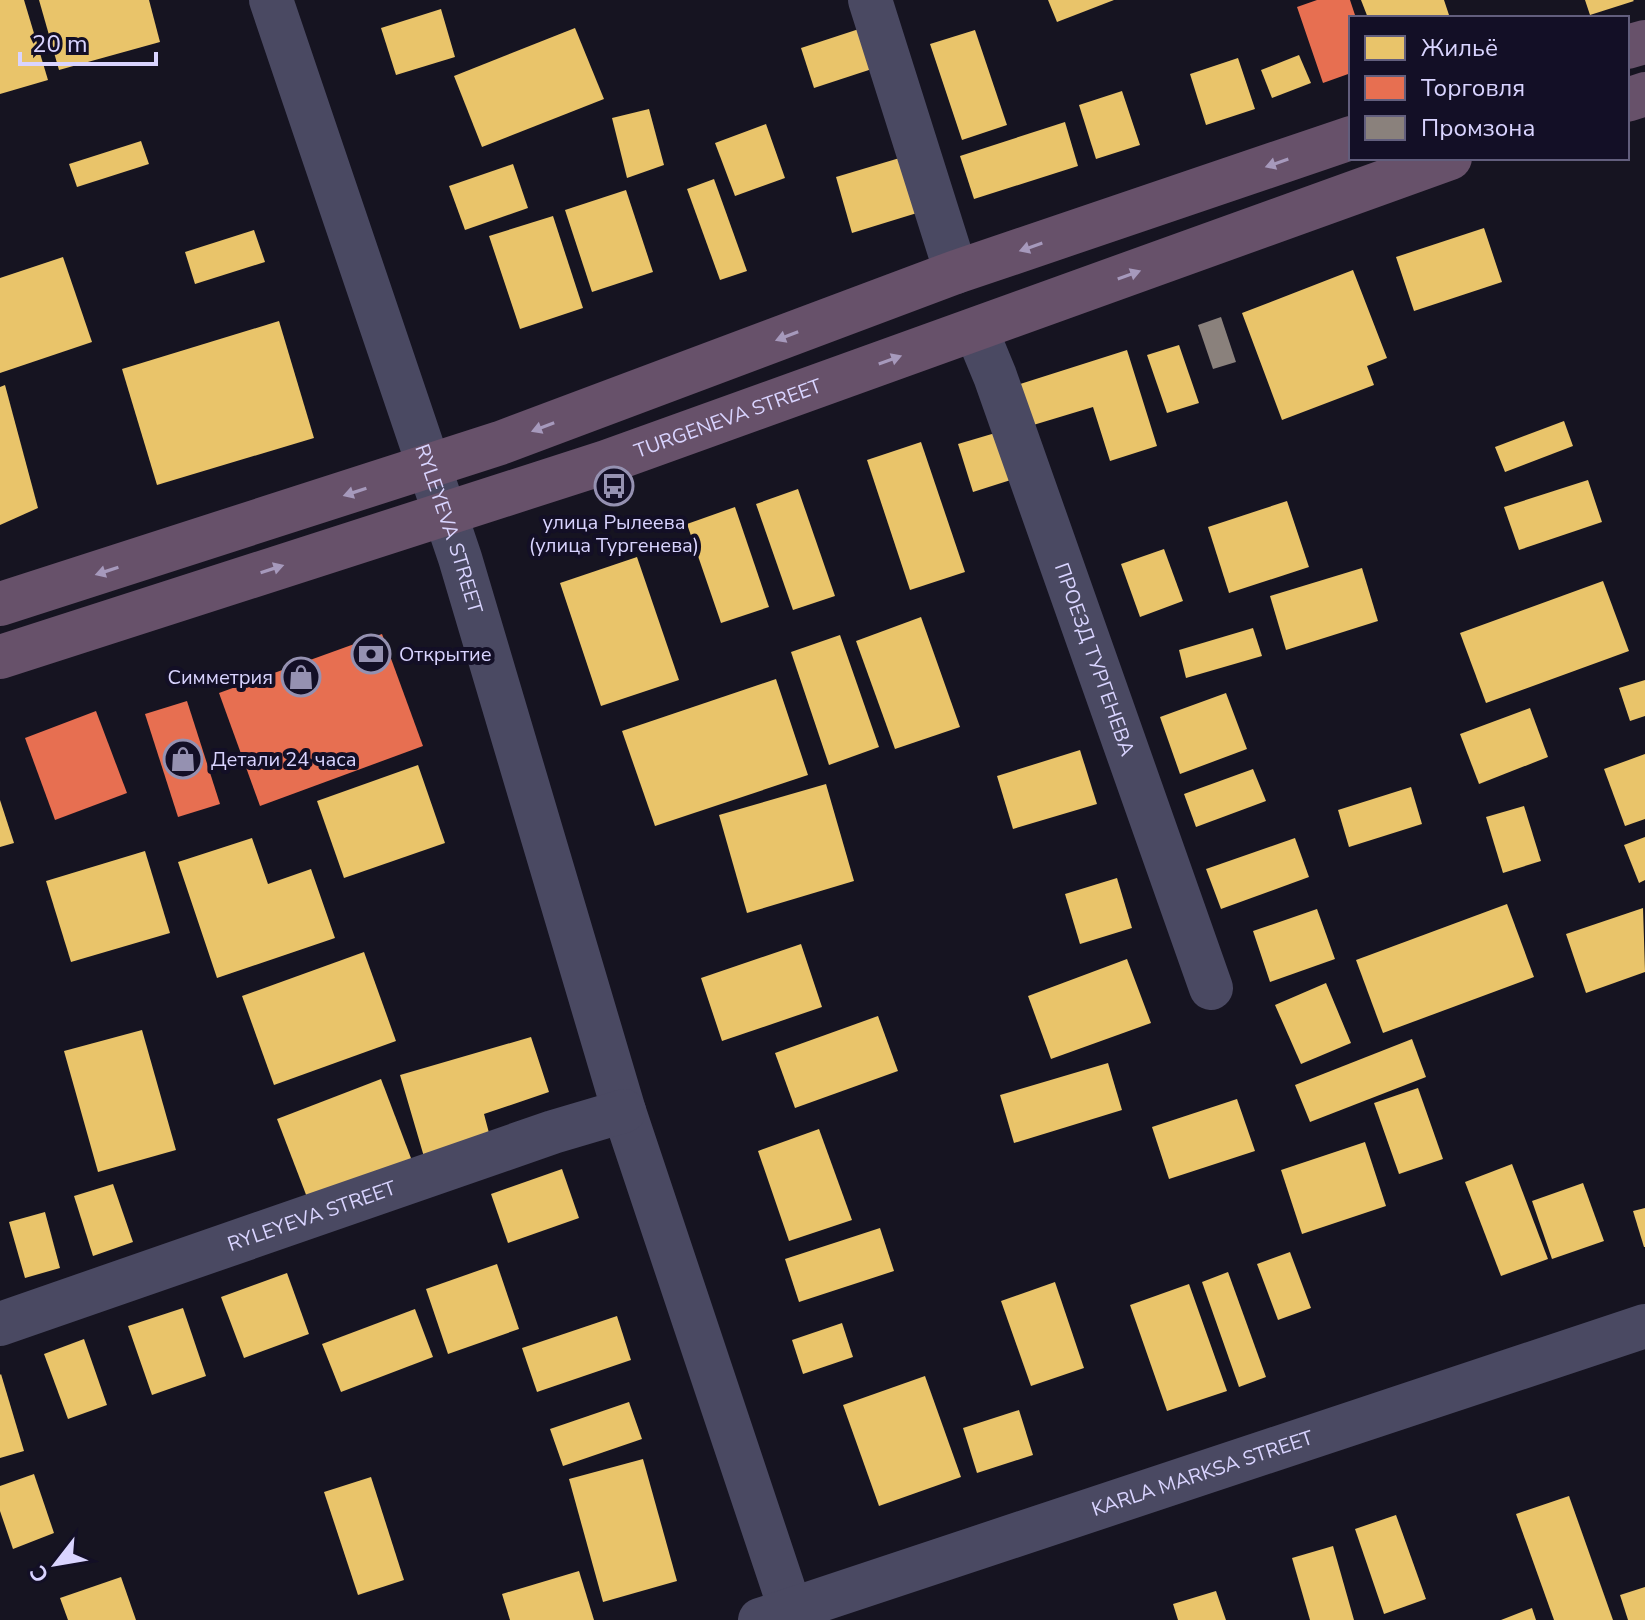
<svg xmlns="http://www.w3.org/2000/svg" width="1645" height="1620" font-family="'Nunito Sans',sans-serif">
<style>
.homes{fill:#e9c46a}
.shops{fill:#e76f51}
.industry{fill:#8a817c}
.lines{fill:none;stroke-linecap:round;stroke-linejoin:round}
.minor{stroke:#4a4962;stroke-width:44}
.highway{stroke:#67516a;stroke-width:44}
.oneway{fill:#a699bc}
.labels{text-anchor:middle;stroke-width:8;stroke-linejoin:round;paint-order:stroke}
.street-label{font-size:20px;fill:#d9d4ff;stroke:#130f26}
.poi-label{font-size:20px;fill:#d9d4ff;stroke:#130f26;text-anchor:start}
</style>
<rect width="100%" height="100%" fill="#161421"/>
<g class="homes">
<path d="M0 0H24L48 80 0 94Z"/>
<path d="M39 0H149L160 42 59 70Z"/>
<path d="M1048 0H1114L1057 22Z"/>
<path d="M1361 0H1444L1450 18H1368Z"/>
<path d="M1585 0H1633L1634 1 1590 15Z"/>
<path d="M441 9 455 57 396 75 381 28Z"/>
<path d="M575 28 604 99 482 147 454 76Z"/>
<path d="M862 28 875 68 814 88 801 48Z"/>
<path d="M975 30 1007 125 962 140 930 44Z"/>
<path d="M1299 55 1311 83 1272 98 1261 70Z"/>
<path d="M1238 58 1255 109 1206 125 1190 74Z"/>
<path d="M1122 91 1140 145 1096 159 1079 105Z"/>
<path d="M649 109 664 165 627 178 612 118Z"/>
<path d="M1065 122 1078 166 974 199 960 156Z"/>
<path d="M766 124 785 178 735 196 715 143Z"/>
<path d="M141 141 149 164 77 187 69 164Z"/>
<path d="M913 154 930 209 852 233 836 177Z"/>
<path d="M513 164 528 208 465 230 449 186Z"/>
<path d="M714 179 747 271 720 280 687 189Z"/>
<path d="M626 190 653 272 592 292 565 210Z"/>
<path d="M553 216 583 308 520 329 489 236Z"/>
<path d="M1484 228 1502 282 1414 311 1396 257Z"/>
<path d="M254 230 265 262 195 284 185 252Z"/>
<path d="M63 257 92 342 0 373V278Z"/>
<path d="M1353 270 1387 358 1367 366 1374 385 1282 420 1242 313Z"/>
<path d="M279 321 314 438 157 485 122 369Z"/>
<path d="M1179 345 1199 403 1167 413 1147 355Z"/>
<path d="M1127 350 1157 446 1110 461 1093 407 1030 426 1017 385Z"/>
<path d="M5 385 38 508 0 525V387Z"/>
<path d="M1564 421 1573 446 1505 472 1495 447Z"/>
<path d="M1002 431 1017 478 973 492 958 444Z"/>
<path d="M921 442 965 572 910 590 867 460Z"/>
<path d="M1588 480 1602 522 1519 550 1504 507Z"/>
<path d="M798 489 835 596 793 610 756 504Z"/>
<path d="M1287 501 1309 567 1229 593 1208 527Z"/>
<path d="M735 507 769 607 721 623 687 524Z"/>
<path d="M1164 549 1183 601 1140 617 1121 564Z"/>
<path d="M637 557 679 680 601 706 560 583Z"/>
<path d="M1362 568 1378 621 1286 650 1270 596Z"/>
<path d="M1603 581 1629 651 1486 703 1460 633Z"/>
<path d="M921 617 960 727 895 749 856 641Z"/>
<path d="M1253 628 1262 656 1186 678 1179 650Z"/>
<path d="M840 635 879 747 829 765 791 652Z"/>
<path d="M776 679 808 775 655 826 622 731Z"/>
<path d="M1645 680V716L1630 721 1619 688Z"/>
<path d="M1226 693 1247 749 1180 774 1160 717Z"/>
<path d="M1530 708 1548 757 1479 784 1460 734Z"/>
<path d="M1080 750 1097 804 1013 829 997 776Z"/>
<path d="M1645 754V819L1625 826 1604 769Z"/>
<path d="M418 765 445 843 344 878 317 801Z"/>
<path d="M1253 769 1266 801 1196 827 1184 794Z"/>
<path d="M826 784 854 881 747 913 719 815Z"/>
<path d="M1411 787 1422 824 1349 847 1338 810Z"/>
<path d="M0 800 14 843 0 847Z"/>
<path d="M1524 806 1541 861 1503 873 1486 817Z"/>
<path d="M1645 837V880L1639 883 1624 845Z"/>
<path d="M252 838 268 884 311 869 335 938 217 978 178 862Z"/>
<path d="M1295 838 1309 877 1221 909 1206 869Z"/>
<path d="M145 851 170 933 71 962 46 881Z"/>
<path d="M1117 878 1132 928 1080 944 1065 894Z"/>
<path d="M1507 904 1534 977 1383 1033 1356 960Z"/>
<path d="M1643 908 1645 972 1586 993 1566 934Z"/>
<path d="M1317 909 1335 959 1270 982 1253 931Z"/>
<path d="M801 944 822 1007 722 1041 701 978Z"/>
<path d="M364 952 396 1041 274 1085 242 996Z"/>
<path d="M1127 959 1151 1023 1051 1059 1028 996Z"/>
<path d="M1326 983 1351 1043 1301 1064 1275 1005Z"/>
<path d="M878 1016 898 1071 795 1108 775 1053Z"/>
<path d="M142 1030 176 1150 98 1172 64 1051Z"/>
<path d="M531 1037 549 1092 484 1114 493 1148 427 1167 400 1075Z"/>
<path d="M1412 1039 1426 1077 1310 1122 1295 1085Z"/>
<path d="M1108 1063 1122 1110 1014 1143 1000 1095Z"/>
<path d="M381 1079 414 1166 310 1205 277 1119Z"/>
<path d="M1418 1088 1443 1159 1399 1174 1374 1103Z"/>
<path d="M1237 1099 1255 1151 1169 1179 1152 1127Z"/>
<path d="M819 1129 852 1220 789 1241 758 1151Z"/>
<path d="M1365 1142 1386 1206 1302 1234 1281 1170Z"/>
<path d="M1512 1164 1548 1259 1501 1276 1465 1182Z"/>
<path d="M562 1169 579 1218 508 1243 491 1194Z"/>
<path d="M1583 1183 1604 1241 1552 1259 1532 1201Z"/>
<path d="M113 1184 133 1242 93 1256 74 1196Z"/>
<path d="M1645 1208V1247H1644L1633 1211Z"/>
<path d="M45 1212 60 1268 25 1278 9 1222Z"/>
<path d="M880 1228 894 1271 799 1302 785 1259Z"/>
<path d="M1290 1252 1311 1308 1278 1320 1257 1264Z"/>
<path d="M497 1264 519 1329 448 1354 426 1289Z"/>
<path d="M1228 1272 1266 1377 1239 1387 1202 1282Z"/>
<path d="M287 1273 309 1334 244 1358 221 1297Z"/>
<path d="M1055 1282 1084 1368 1031 1386 1001 1301Z"/>
<path d="M1189 1284 1227 1391 1167 1411 1130 1305Z"/>
<path d="M183 1308 206 1376 152 1395 128 1326Z"/>
<path d="M415 1309 433 1357 341 1392 322 1344Z"/>
<path d="M617 1316 631 1360 537 1392 522 1348Z"/>
<path d="M842 1323 853 1357 803 1374 792 1340Z"/>
<path d="M84 1339 107 1405 68 1419 44 1354Z"/>
<path d="M1 1374 24 1451 0 1458V1375Z"/>
<path d="M925 1376 961 1477 879 1506 843 1405Z"/>
<path d="M629 1402 642 1439 563 1466 550 1429Z"/>
<path d="M1019 1410 1033 1455 977 1473 963 1428Z"/>
<path d="M643 1459 677 1581 603 1602 569 1479Z"/>
<path d="M34 1474 54 1533 13 1549 0 1511V1486Z"/>
<path d="M371 1477 404 1580 358 1595 324 1492Z"/>
<path d="M1569 1496 1613 1620H1554L1516 1514Z"/>
<path d="M1396 1515 1426 1599 1384 1614 1355 1529Z"/>
<path d="M1333 1546 1354 1620H1310L1292 1558Z"/>
<path d="M579 1571 594 1620H510L502 1594Z"/>
<path d="M121 1577 136 1620H68L60 1598Z"/>
<path d="M1645 1587V1620H1628L1620 1595Z"/>
<path d="M1216 1591 1226 1620H1178L1173 1604Z"/>
<path d="M1532 1608 1536 1620H1501Z"/>
</g>
<g class="shops">
<path d="M1317 0H1350L1356 18H1351V73L1323 83 1297 7Z"/>
<path d="M382 634 423 746 260 806 219 693Z"/>
<path d="M187 701 220 804 178 817 145 714Z"/>
<path d="M96 711 127 793 55 820 25 738Z"/>
</g>
<path class="industry" d="M1221 317 1236 362 1213 369 1198 325Z"/>
<g class="lines">
<g class="minor">
<path id="s1" d="M271 0 460 558 624 1111 794 1620"/>
<path d="M870 0 956 272"/>
<path id="s2" d="M976 330 995 376 1211 988"/>
<path id="s3" d="M0 1324 553 1132 624 1111"/>
<path id="s4" d="M760 1620 1645 1326"/>
</g>
<g class="highway">
<path d="M1627 47 1645 42"/>
<path d="M1627 100 1645 94"/>
<path d="M0 604 500 443 956 272 1351 138"/>
<path id="s5" d="M0 657 606 462 1450 158"/>
</g>
</g>
<defs><path id="oneway-solid" d="M-6-.8H1V-3.2L6.5 0L1 3.2V.8H-6Z" transform="scale(2)"/></defs>
<g class="oneway">
<use href="#oneway-solid" transform="translate(1277 163) rotate(161)"/>
<use href="#oneway-solid" transform="translate(1031 247) rotate(161)"/>
<use href="#oneway-solid" transform="translate(1129 275) rotate(-20)"/>
<use href="#oneway-solid" transform="translate(787 336) rotate(159)"/>
<use href="#oneway-solid" transform="translate(890 360) rotate(-20)"/>
<use href="#oneway-solid" transform="translate(543 427) rotate(159)"/>
<use href="#oneway-solid" transform="translate(355 492) rotate(162)"/>
<use href="#oneway-solid" transform="translate(272 569) rotate(-18)"/>
<use href="#oneway-solid" transform="translate(107 571) rotate(162)"/>
</g>
<defs>
<g id="bus-ring" transform="scale(2)"><circle r="9.5" fill="#130f26" stroke="#9591b1" stroke-width="1.5"/><path d="M-5-6H5V4H4V6H2V4H-2V6H-4V4H-5ZM-3.5-4V0h7V-4ZM-3.5 1.2v1.5H-2V1.2ZM2 1.2v1.5H3.5V1.2Z" fill="#9591b1"/></g>
<g id="bank-ring" transform="scale(2)"><circle r="9.5" fill="#130f26" stroke="#9591b1" stroke-width="1.5"/><path d="M-6-4H6V4H-6ZM0-2.3a2.3 2.3 0 1 0 0 4.6a2.3 2.3 0 1 0 0-4.6Z" fill="#9591b1"/></g>
<g id="shop-ring" transform="scale(2)"><circle r="9.5" fill="#130f26" stroke="#9591b1" stroke-width="1.5"/><path d="M-5-2.5h2.3a2.7 3.5 0 0 1 5.4 0H5L5.5 6h-11ZM-1.5-2.5h3a1.5 2.3 0 0 0-3 0Z" fill="#9591b1"/></g>
</defs>
<g fill-rule="evenodd">
<use href="#bus-ring" x="614" y="486"/>
<use href="#bank-ring" x="371" y="654"/>
<use href="#shop-ring" x="301" y="677"/>
<use href="#shop-ring" x="183" y="759"/>
</g>
<g class="labels">
<g class="street-label">
<text dy="7" stroke="none"><textPath href="#s5" startOffset="766">TURGENEVA STREET</textPath></text>
<text dy="7" stroke="none"><textPath href="#s1" startOffset="558">RYLEYEVA STREET</textPath></text>
<text dy="7" stroke="none"><textPath href="#s2" startOffset="350">ПРОЕЗД ТУРГЕНЕВА</textPath></text>
<text dy="7" stroke="none"><textPath href="#s3" startOffset="330">RYLEYEVA STREET</textPath></text>
<text dy="7" stroke="none"><textPath href="#s4" startOffset="466">KARLA MARKSA STREET</textPath></text>
</g>
<g class="poi-label">
<text x="614" y="529" text-anchor="middle">улица Рылеева<tspan x="614" dy="23">(улица Тургенева)</tspan></text>
<text x="399" y="661">Открытие</text>
<text x="273" y="684" text-anchor="end">Симметрия</text>
<text x="211" y="766">Детали 24 часа</text>
</g>
</g>
<rect x="1349" y="16" width="280" height="144" fill="#130f26" stroke="#625e7d" stroke-width="2"/>
<rect x="1365" y="36" width="40" height="24" fill="#e9c46a" stroke="#625e7d" stroke-width="2"/>
<text x="1421" y="56" font-size="24" fill="#d9d4ff">Жильё</text>
<rect x="1365" y="76" width="40" height="24" fill="#e76f51" stroke="#625e7d" stroke-width="2"/>
<text x="1421" y="96" font-size="24" fill="#d9d4ff">Торговля</text>
<rect x="1365" y="116" width="40" height="24" fill="#8a817c" stroke="#625e7d" stroke-width="2"/>
<text x="1421" y="136" font-size="24" fill="#d9d4ff">Промзона</text>
<g transform="translate(56 1564) rotate(239)" stroke="#130f26" stroke-width="6" paint-order="stroke">
<path d="M0-6L14 30L0 20L-14 30Z" fill="#d9d4ff"/>
<text y="-12" font-size="22" font-weight="bold" text-anchor="middle" fill="#d9d4ff">С</text>
</g>
<path d="M20 52v12h136v-12" fill="none" stroke="#d9d4ff" stroke-width="4"/>
<text x="32" y="52" font-size="24" fill="#d9d4ff" stroke="#130f26" stroke-width="6" paint-order="stroke">20 m</text>
</svg>
